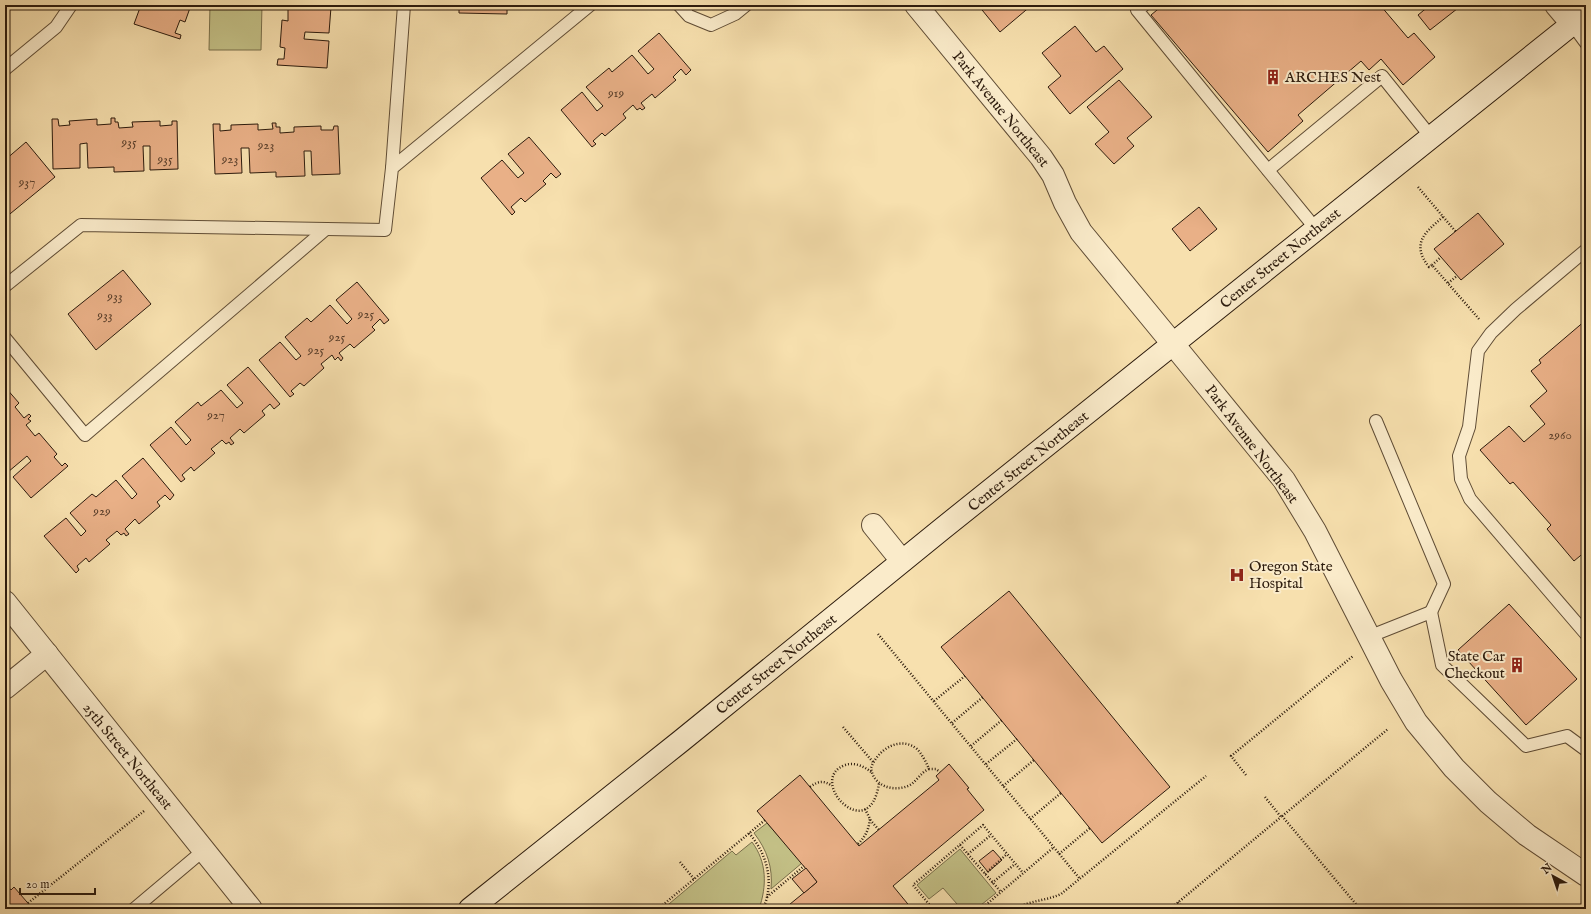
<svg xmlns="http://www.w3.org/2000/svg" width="1591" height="914" font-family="'IM FELL English',serif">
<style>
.green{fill:#c3c086;stroke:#786e4a}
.building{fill:#e9b087;stroke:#2c1b0d}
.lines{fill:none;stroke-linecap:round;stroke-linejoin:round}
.service-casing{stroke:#5f4c35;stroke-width:14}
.minor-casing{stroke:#5f4c35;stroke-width:24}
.tertiary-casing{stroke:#5f4c35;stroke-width:24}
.secondary-casing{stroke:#2c1b0d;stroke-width:24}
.path{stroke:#2c1b0d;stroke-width:2.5;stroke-dasharray:1 2;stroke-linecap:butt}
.service{stroke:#faebca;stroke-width:12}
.minor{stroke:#faebca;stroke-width:22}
.tertiary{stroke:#faebca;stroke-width:22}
.secondary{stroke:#faebca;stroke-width:22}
.labels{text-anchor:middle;stroke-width:4;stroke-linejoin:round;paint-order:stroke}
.number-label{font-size:13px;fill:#5b402c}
.poi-label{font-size:15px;fill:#2c1b0d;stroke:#faebca;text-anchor:start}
.street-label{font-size:15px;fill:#2c1b0d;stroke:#faebca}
</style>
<rect width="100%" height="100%" fill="#f7e0ae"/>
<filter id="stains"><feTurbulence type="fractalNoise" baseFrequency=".005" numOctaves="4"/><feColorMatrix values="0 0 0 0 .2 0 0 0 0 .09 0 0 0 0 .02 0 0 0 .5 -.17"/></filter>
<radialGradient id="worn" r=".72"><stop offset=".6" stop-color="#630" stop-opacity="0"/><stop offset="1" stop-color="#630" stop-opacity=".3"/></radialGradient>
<g class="green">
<path d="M210 5H262L261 50H209Z"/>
<path d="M767 823 802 863 771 889C773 867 767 850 754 833Z"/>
<path d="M752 842C767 862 767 886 759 909H663L732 851 736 855Z"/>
<path d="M960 849 996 893 976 909H952L957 904 943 888 929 899 917 885Z"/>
</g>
<g class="building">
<path d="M141 5H191L185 22 180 20 175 33 181 35 180 39 134 24Z"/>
<path d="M282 5H337L336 8 331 7 329 33 305 32 304 39 329 41 327 68 277 65 278 59H284L285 48 280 47 282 20 288 21V6Z"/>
<path d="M459 5H503V9H507V14L459 13Z"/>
<path d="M978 5H1032L1000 32Z"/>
<path d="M1163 5H1380L1408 38 1414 33 1435 57 1403 85 1381 59 1369 70 1361 61 1298 115 1303 121 1268 152 1151 15Z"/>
<path d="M1428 5H1462L1430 30 1418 15 1429 6Z"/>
<path d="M1075 26 1096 52 1104 46 1123 69 1070 114 1048 87 1061 76 1042 53Z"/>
<path d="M659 33 691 70 686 75 681 69 673 77 676 80 655 98 652 94 641 103 645 108 642 110 640 108 637 110 633 105 623 114 626 118 605 136 602 133 593 141 596 144 592 147 561 110 582 92 597 111 603 106 586 87 609 68 612 72 632 55 648 74 654 69 638 51Z"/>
<path d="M1119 80 1152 117 1127 138 1134 146 1114 164 1095 144 1109 132 1087 107Z"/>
<path d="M111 118H115V122H118L119 128 133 127 132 122 160 121V126L172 125V121H177L178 169 150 170V146H143L144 171 114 172V167L88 168 87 143 80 144V168L53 169 52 119H58L59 126 70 125 69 121 97 119V125L111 124Z"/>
<path d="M272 123H276V127H280V133L294 132V127L321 126V130H333L334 126H338L340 174 312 175 311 151H304L305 176 276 177V172L250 173 249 148H241L242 173 215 174 213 124H220V131L231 130V125L258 124V130L273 129Z"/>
<path d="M529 137 561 174 556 178 551 173 543 181 546 184 525 202 521 198 511 207 515 212 512 215 481 178 502 160 518 178 524 173 508 154Z"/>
<path d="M26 142 55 177 5 218V160Z"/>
<path d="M1199 207 1217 229 1190 251 1172 229Z"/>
<path d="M1478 213 1504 244 1461 280 1434 249Z"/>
<path d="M123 270 151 304 96 350 68 314Z"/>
<path d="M357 282 389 320 384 324 380 319 372 327 375 330 354 348 350 344 339 353 343 358 341 361 338 357 335 360 332 355 321 364 324 368 304 386 300 383 291 391 294 394 290 397 259 360 280 342 296 360 301 356 285 337 307 318 311 322 330 305 347 324 352 319 336 300Z"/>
<path d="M1586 320V551L1574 561 1547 529 1551 525 1513 482 1510 484 1480 450 1509 426 1524 442 1545 424 1530 406 1547 391 1531 371 1541 363 1539 360Z"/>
<path d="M248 367 280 404 274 409 270 404 262 411 265 415 244 433 240 429 230 438 234 443 231 445 229 442 226 444 222 440 211 449 215 453 194 471 191 467 182 475 185 479 181 482 150 445 171 427 186 445 191 440 175 422 198 402 201 406 221 390 237 408 243 403 227 385Z"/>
<path d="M5 387 19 403 15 407 24 418 29 414 31 416 28 419 31 421 26 425 35 436 39 433 57 454 54 457 62 466 65 463 68 466 31 498 13 477 31 461 27 456 8 472 5 469Z"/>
<path d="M143 458 174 495 170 500 165 495 157 502 160 506 139 524 135 519 125 529 129 534 126 536 124 533 121 535 117 531 106 540 110 544 89 562 86 558 77 566 79 570 76 573 44 536 66 518 81 536 86 531 70 513 92 494 96 497 116 480 132 499 137 494 122 476Z"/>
<path d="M1009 591 1170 787 1102 843 941 647Z"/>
<path d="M1509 604 1577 679 1526 725 1458 650Z"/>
<path d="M949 764 969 788 967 789 984 810 893 886 912 909H784L817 882 757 811 800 775 859 846 939 780 936 776Z"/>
<path d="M993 850 1002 860 988 872 979 861Z"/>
<path d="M806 868 817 882 804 893 792 879Z"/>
<path d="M5 883 11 890 14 887 33 909H5Z"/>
</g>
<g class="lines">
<g class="service-casing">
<g id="service">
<path d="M679 5 689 16 711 25 735 14 746 5"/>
<path d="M1144 5 1137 10 1316 229"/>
<path d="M1572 24 1586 43"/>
<path d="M5 69 56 27 71 5"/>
<path d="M392 168 404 5"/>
<path d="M1268 170 1382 76 1431 137"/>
<path d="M1586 250 1516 309 1491 333 1478 351 1469 427 1459 456 1461 479 1470 499 1586 634"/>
<path d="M5 286 81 225 385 230 392 168 590 5"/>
<path d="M5 338 85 435 326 229"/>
<path d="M1376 421 1444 584 1431 612"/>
<path d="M1368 637 1431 612 1442 665 1526 746 1567 736 1586 750"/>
<path d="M134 909 204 850"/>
</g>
</g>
<g class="minor-casing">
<g id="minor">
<path d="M1556 5 1572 24"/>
<path d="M1173 344 1284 480 1315 531 1391 680 1416 722 1454 768 1488 802 1527 835 1586 875"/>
<path d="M873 525 902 561"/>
<path d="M5 602 251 909"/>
<path d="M5 688 47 654"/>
</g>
</g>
<g class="tertiary-casing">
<path id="tertiary" d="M916 5 1041 157 1053 175 1065 203 1081 232 1173 344"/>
</g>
<g class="secondary-casing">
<path id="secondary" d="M470 909 681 741 942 529 1586 13"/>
</g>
<g class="path">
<path d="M1418 187 1456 232"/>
<path d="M1443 217C1424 233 1411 244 1429 267L1432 265 1479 319"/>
<path d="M1432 265 1441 257"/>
<path d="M1448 283 1457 276"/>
<path d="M878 634 1080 879"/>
<path d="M934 701 965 676"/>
<path d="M952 723 983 697"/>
<path d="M843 727 873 762"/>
<path d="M971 746 1002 720"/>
<path d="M986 764 1017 739"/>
<path d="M929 769C921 772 917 781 910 785 894 793 873 786 871 768 877 750 900 735 917 749 922 754 926 762 929 769H936L940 772"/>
<path d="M871 772C864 766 854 762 845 765 805 780 870 848 879 783"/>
<path d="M1246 775 1231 756 1353 656"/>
<path d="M1003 786 1034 760"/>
<path d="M810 787C818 781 824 780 832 786"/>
<path d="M1265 797 1281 817 1388 729"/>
<path d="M865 809 871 821 879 830"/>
<path d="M1282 816 1360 909"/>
<path d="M1030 819 1061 793"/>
<path d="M749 833C767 854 775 882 763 909"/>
<path d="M858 844C866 836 869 829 870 818"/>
<path d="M960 845 1001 892"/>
<path d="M968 854 991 835"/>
<path d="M1059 854 1090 828"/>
<path d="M680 862 694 879"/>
<path d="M985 874 1007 854"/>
<path d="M992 883 1015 864"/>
<path d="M767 897 804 866"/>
<path d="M1178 902 1184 909"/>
<path d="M28 903 144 811"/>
<path d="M658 909 765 820"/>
<path d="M933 909 913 885 983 825 1023 873"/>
<path d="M981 909 1054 847"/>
<path d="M1016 909C1030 900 1046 901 1061 894L1206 776"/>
<path d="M1170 909 1281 817"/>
</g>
<use href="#service" class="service"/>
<use href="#minor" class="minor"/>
<use href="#tertiary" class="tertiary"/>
<use href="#secondary" class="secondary"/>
</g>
<defs>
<g id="building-bare" transform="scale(1.2)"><path d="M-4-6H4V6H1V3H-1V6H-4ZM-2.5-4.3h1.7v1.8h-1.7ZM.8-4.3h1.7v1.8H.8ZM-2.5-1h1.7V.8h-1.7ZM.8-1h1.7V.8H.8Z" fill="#8f2418" stroke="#faebca" stroke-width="2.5" paint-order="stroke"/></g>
<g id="hospital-bare" transform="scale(1.2)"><path d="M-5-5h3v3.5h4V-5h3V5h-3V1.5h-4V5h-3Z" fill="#8f2418" stroke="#faebca" stroke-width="2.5" paint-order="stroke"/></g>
</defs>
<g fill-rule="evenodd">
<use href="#building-bare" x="1273" y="77"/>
<use href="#hospital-bare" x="1237" y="575"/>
<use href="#building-bare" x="1517" y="665"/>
</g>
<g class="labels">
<g class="number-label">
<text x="616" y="97">919</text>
<text x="129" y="146">935</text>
<text x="266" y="149">923</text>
<text x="165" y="163">935</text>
<text x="230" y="163">923</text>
<text x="27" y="186">937</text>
<text x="115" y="300">933</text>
<text x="366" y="318">925</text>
<text x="105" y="319">933</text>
<text x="337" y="341">925</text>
<text x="316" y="354">925</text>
<text x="216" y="419">927</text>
<text x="1560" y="439">2960</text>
<text x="102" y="515">929</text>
</g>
<g class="poi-label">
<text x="1285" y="82">ARCHES Nest</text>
<text x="1249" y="571">Oregon State<tspan x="1249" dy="17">Hospital</tspan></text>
<text x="1505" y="661" text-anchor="end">State Car<tspan x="1505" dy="17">Checkout</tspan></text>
</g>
<g class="street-label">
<text transform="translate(1001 109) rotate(51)" y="5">Park Avenue Northeast</text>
<text transform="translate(1280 258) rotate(-39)" y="5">Center Street Northeast</text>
<text transform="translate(1252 444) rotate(53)" y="5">Park Avenue Northeast</text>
<text transform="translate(1028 461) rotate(-39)" y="5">Center Street Northeast</text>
<text transform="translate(776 664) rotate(-39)" y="5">Center Street Northeast</text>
<text transform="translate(128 756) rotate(51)" y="5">25th Street Northeast</text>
</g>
</g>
<rect width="1591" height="914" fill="none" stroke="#f7e0ae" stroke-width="20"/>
<rect x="6" y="6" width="1579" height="902" fill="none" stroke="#2c1b0d" stroke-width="2"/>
<rect x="10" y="10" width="1571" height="894" fill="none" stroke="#2c1b0d"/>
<g transform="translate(1553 876) rotate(320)" stroke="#faebca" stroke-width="3" paint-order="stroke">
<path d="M0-3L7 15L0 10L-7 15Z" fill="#2c1b0d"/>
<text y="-6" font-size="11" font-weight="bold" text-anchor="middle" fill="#2c1b0d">N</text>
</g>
<path d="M20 888v6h75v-6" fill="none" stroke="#2c1b0d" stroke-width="2"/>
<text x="26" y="888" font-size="12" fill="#2c1b0d" stroke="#faebca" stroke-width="3" paint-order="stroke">20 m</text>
<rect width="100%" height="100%" filter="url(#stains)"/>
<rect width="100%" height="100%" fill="url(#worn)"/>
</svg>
